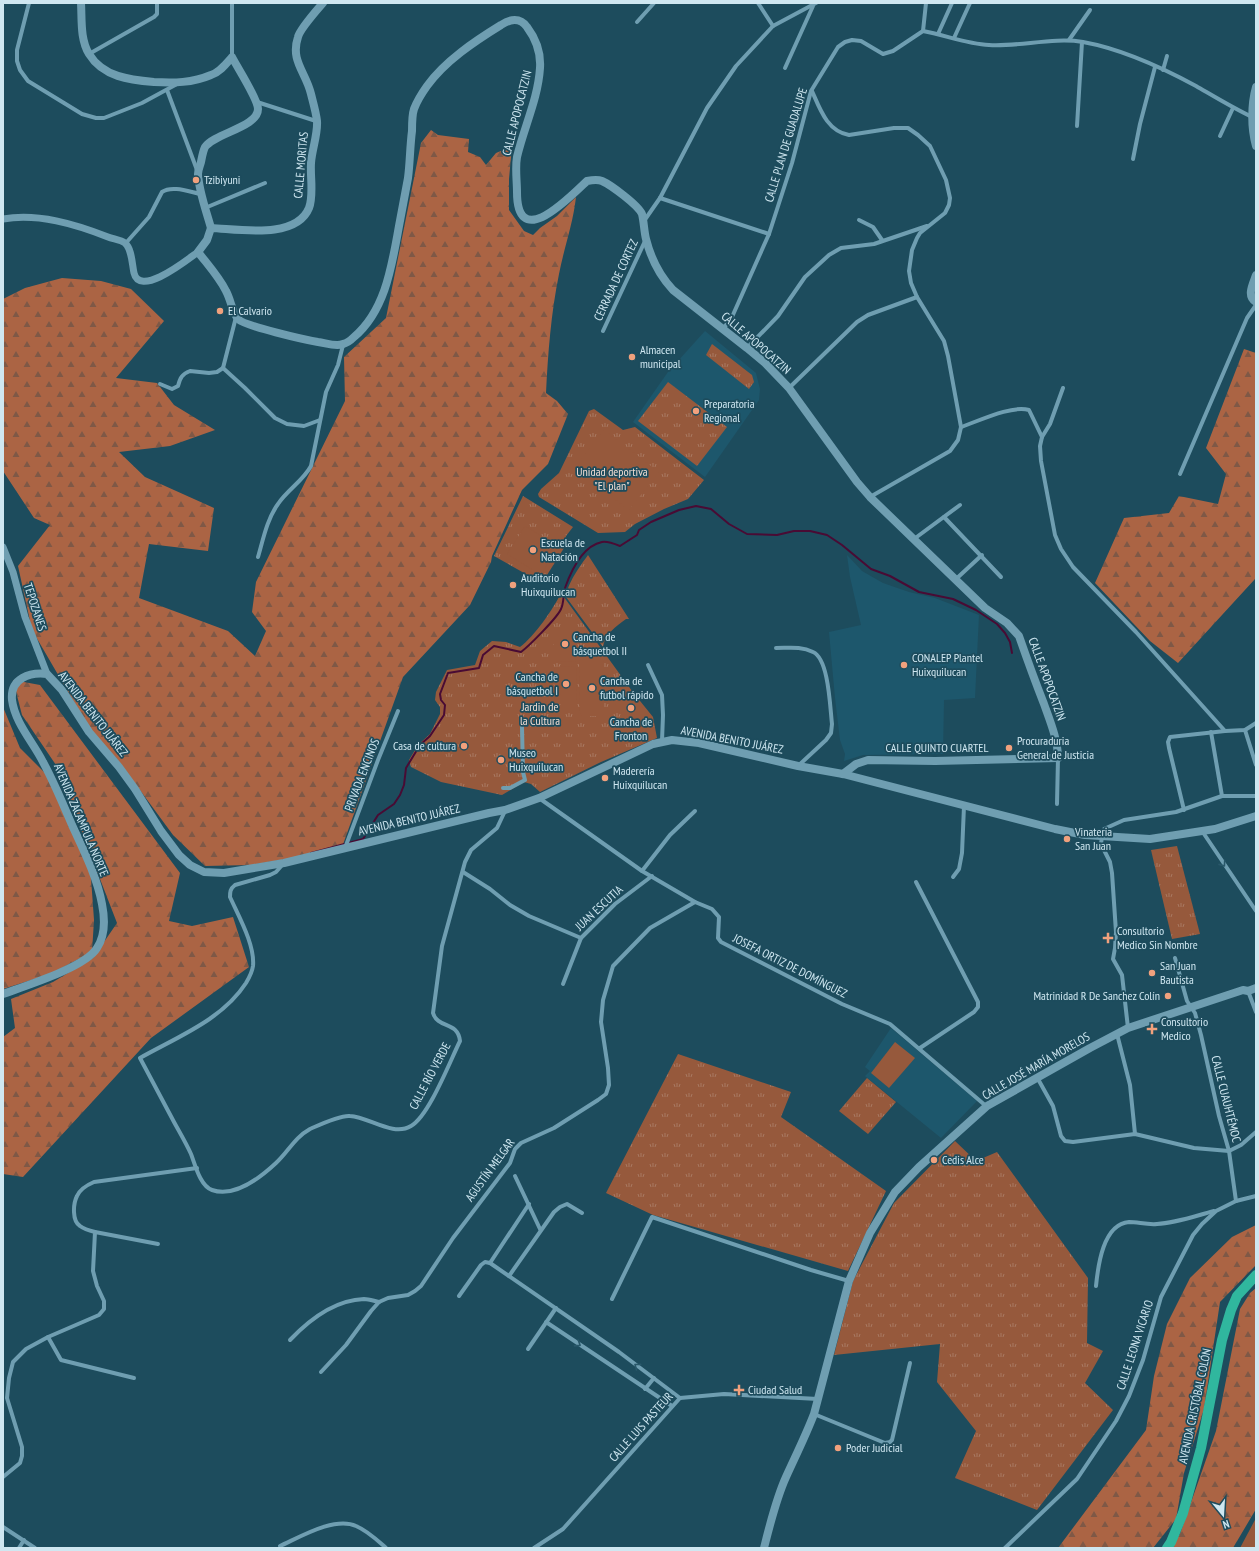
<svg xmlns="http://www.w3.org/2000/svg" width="1259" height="1551" font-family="'PT Sans Narrow',sans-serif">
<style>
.built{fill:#1d576c}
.grass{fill:url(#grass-tufts)}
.forest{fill:url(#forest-firs)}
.garden{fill:#96593c}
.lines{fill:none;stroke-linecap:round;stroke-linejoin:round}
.stream{stroke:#490b34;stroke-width:2}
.minor{stroke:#6f9eb1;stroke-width:4}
.tertiary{stroke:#6f9eb1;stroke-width:7}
.secondary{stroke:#6f9eb1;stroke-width:8}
.primary{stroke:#30b79e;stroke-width:10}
.oneway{stroke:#29586a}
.poi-dot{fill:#f1a17d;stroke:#1d4c5d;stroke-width:1.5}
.labels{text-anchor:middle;stroke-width:3.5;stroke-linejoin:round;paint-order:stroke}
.street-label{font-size:12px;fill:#cfe7f1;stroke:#1d4c5d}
.poi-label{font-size:12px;fill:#cfe7f1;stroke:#1d4c5d;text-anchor:start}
.park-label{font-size:12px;fill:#f2ddd3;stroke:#1d4c5d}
</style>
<defs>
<pattern id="grass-tufts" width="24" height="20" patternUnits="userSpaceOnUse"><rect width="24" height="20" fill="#96593c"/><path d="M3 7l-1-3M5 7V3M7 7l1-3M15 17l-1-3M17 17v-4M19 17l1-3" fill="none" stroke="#a87962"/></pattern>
<pattern id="forest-firs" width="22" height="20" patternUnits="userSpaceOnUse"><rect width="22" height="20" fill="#ab6444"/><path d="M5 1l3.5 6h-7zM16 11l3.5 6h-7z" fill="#7f5846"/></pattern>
</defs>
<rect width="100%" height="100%" fill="#1d4c5d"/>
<g class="built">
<path d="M705 331 756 373 760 389 759 400 705 477 633 422 668 372Z"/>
<path d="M847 555 862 571 883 583 909 592 935 598 979 615 975 698 944 700 943 754 863 755 844 761 845 754 840 740 835 698 829 632 861 625 850 577Z"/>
<path d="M891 1028 977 1101 941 1138 865 1076 870 1071 865 1067Z"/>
</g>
<g class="grass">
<path d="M712 344 752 375 754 382 749 389 706 355Z"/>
<path d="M668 382 727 427 697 466 638 421Z"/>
<path d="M594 409 623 430 635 427 704 480 688 499 664 509 635 524 625 532 598 533 539 497 538 494 541 489 559 473 589 411Z"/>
<path d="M523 496 573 527 566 536 564 548 542 583 494 556Z"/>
<path d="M588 555 629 619H626C615 627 605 634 603 647L566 597C567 584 580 566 588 555Z"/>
<path d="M561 593 632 691 653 717 657 738 601 762 540 792 531 784 524 782 502 795 441 782 411 767 409 760 418 745 430 734 440 714V707L435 700 436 692 447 670 475 665 480 651 492 641 506 642 520 647C534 637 554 608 561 593Z"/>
<path d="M1177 846 1200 934 1172 939 1151 850Z"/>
<path d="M678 1054 791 1092 781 1117 886 1191 848 1271 653 1215 606 1193Z"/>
<path d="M867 1078 896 1102 868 1134 839 1111Z"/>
<path d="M955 1141 976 1161 997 1152 1088 1278 1087 1343 1103 1351 1085 1383 1113 1410 1037 1510 955 1478 976 1431 937 1382 940 1344 834 1355 853 1281 894 1203Z"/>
</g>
<g class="forest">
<path d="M431 130 438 135 469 139 468 152 480 157 486 165 496 153 512 146 509 179V210L524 231 533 235 540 228 557 216 576 197C573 224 564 248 559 274 551 313 548 353 546 393L557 401 568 414 548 464 522 490 492 556 491 562 470 605 403 677 341 850 251 865 205 866 173 835 134 782 92 733 32 630 18 566 50 525 34 518 3 471V299L25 288 62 278 101 281 131 289 164 321 116 378 157 383 174 405 215 430 170 446 119 452 145 477 214 508 208 551 149 544 139 598 228 631 255 656 266 631 252 612 256 582 345 401 344 357 386 318 421 143Z"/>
<path d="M1244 349 1256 353V576L1255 579 1178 663 1150 641 1095 583 1124 518 1169 513 1179 496 1218 504 1226 474 1206 448Z"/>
<path d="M13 680 40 685 180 873 169 921 192 926 233 917 249 967 151 1038 23 1177 3 1174V1037L15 1028 11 999 53 982 93 958 117 923 56 765 22 715Z"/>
<path d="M3 707 20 748 60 788 90 864 94 920 92 952 50 974 3 989Z"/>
<path d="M1256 1225V1265L1220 1302 1204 1409 1184 1473 1176 1519 1153 1548H1058L1146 1430 1154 1376 1167 1324 1190 1278 1232 1237Z"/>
<path d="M1256 1288V1509L1233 1548H1171L1180 1534 1216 1431 1240 1309 1250 1293Z"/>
</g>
<g class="garden">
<path d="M604 430 659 472 629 510 574 468Z"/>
<path d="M525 526 558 546 541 575 507 554Z"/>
<path d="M554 627H575L576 661 554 662Z"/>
<path d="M581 659H602L604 662V714L602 716H582L580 713 579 661Z"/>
<path d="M576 666 577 701H555L554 667Z"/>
<path d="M628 689 649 716 633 728 613 701Z"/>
<path d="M895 1042 915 1058 889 1088 871 1073Z"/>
<path d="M1256 1518V1548H1240Z"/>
</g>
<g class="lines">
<path class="stream" d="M311 853 363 839 378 815 394 804 400 795 404 785 406 768 420 745 430 736 444 715 445 705 441 700 440 694 448 673 479 668 483 655 494 646 521 652C529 646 557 618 561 609 564 603 563 595 565 588 571 571 583 546 602 542 607 541 615 544 620 546L637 535 639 530 651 522 679 510 696 506 711 509 729 524 747 534 777 535 794 531H810L827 535 842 545 871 569 890 576 919 592 953 599 976 610 997 624 1005 633 1010 642 1012 653"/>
<g class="minor">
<path d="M29 3 17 50V61L20 70 28 81 82 114 96 118H104L142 103 177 84"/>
<path d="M758 3 773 26"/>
<path d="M637 22 654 3"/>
<path d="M923 31 926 3"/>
<path d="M938 34 952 3"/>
<path d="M954 38 970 3"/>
<path d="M1069 40 1090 10"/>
<path d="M89 54 154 17 157 14V3"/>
<path d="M232 57V3"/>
<path d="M785 68 813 6"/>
<path d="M1163 70 1167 56"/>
<path d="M167 90 197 170"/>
<path d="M812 91C820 109 827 131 849 135L894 128H908L918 135 930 146 946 180 950 198 949 205 945 213 920 233 917 238 912 250 909 271 911 283 917 297 944 341 948 356 961 427 958 440 950 451 870 497"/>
<path d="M257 102 316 121"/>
<path d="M1077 126 1082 42"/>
<path d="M1220 136 1233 108"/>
<path d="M1133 159 1140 124 1155 67"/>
<path d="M660 198 769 234"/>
<path d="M205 208 265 183"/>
<path d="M859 220 873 227 882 240"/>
<path d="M644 221 660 198 707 108 736 66 773 26 816 3"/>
<path d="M125 244 149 217 162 192C172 185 190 192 201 194"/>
<path d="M723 329 732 317 769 234 792 163 811 91 838 47 845 42 852 40 861 41 883 54 893 51 923 31C945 35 967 44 989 45 1019 47 1053 37 1083 42 1122 49 1161 67 1196 86 1215 97 1233 108 1252 117"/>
<path d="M603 331 645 241"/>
<path d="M747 348 778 316 805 277 829 255 841 248 874 244 927 226"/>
<path d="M223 368 245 388 275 418 287 424 304 426 320 420"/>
<path d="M223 368 236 317"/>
<path d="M160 384 172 389 178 386C180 378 182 374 190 371L209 373 217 372 223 368"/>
<path d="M789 388 857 322 868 315 917 297"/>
<path d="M1063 388 1050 424 1042 437 1040 446 1041 461 1055 535 1061 549 1073 567 1136 632 1225 731"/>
<path d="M961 427C979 421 1011 405 1029 410L1042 437"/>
<path d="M1180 474 1247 318 1256 305"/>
<path d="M944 517 1001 577"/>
<path d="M914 539 960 505"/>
<path d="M258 557C263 540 267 519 278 504 287 490 303 481 311 466L326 392 338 365 343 345"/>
<path d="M956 579 982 555"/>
<path d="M776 648C789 648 801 646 813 652 829 659 830 708 832 724L831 733 826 740 798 766"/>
<path d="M648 665 662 695 663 715 662 741"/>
<path d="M1245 730 1256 765"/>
<path d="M1211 732 1222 796"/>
<path d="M503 788H510L525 780 523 772 522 727"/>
<path d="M539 798 642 871 695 902 712 909 719 917 718 938 721 942 842 1004 890 1024 986 1106"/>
<path d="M1057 804 1058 758"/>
<path d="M1184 810 1169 748 1168 742 1170 737 1225 731 1245 730 1256 723"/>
<path d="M1202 831 1256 911"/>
<path d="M345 848 378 760 398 711"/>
<path d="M283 864 276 872 270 875 235 885C230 889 230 892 230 897 239 917 255 945 253 966 252 973 249 978 246 983 222 1020 177 1037 140 1058 151 1079 163 1101 174 1122 180 1133 186 1143 191 1154 195 1164 200 1186 212 1190 235 1198 261 1177 276 1163 289 1151 294 1138 310 1129 319 1125 340 1115 350 1116 369 1117 393 1137 411 1126 429 1116 450 1061 460 1041 458 1021 438 1029 433 1013L442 946 465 862 471 850 497 828 505 811"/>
<path d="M642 871 670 835 695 811"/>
<path d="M463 872 490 889 510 905 529 916 581 938"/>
<path d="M953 877 959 869 962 853 964 806"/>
<path d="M916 882 978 1002V1007L974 1012 920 1048"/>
<path d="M1175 958 1187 1001 1195 1013 1201 1035 1219 1116 1229 1151 1236 1201"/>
<path d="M563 984 581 938 615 904 652 876"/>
<path d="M1248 991 1256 1012"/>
<path d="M1128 1028 1122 975 1113 959 1115 948 1116 932 1112 873 1110 862 1101 844 1102 836 1104 829 1124 820 1176 812 1222 796H1256"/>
<path d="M1117 1034 1130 1085 1135 1134"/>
<path d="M1038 1079 1053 1106 1061 1136 1065 1141 1073 1142 1135 1134 1194 1148 1229 1151 1241 1145 1256 1132"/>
<path d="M515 1176 540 1229"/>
<path d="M95 1232 158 1244"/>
<path d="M490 1263 529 1204"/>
<path d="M509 1276 554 1212 560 1207 567 1204 582 1213"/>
<path d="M1096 1286C1098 1266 1103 1224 1129 1222 1138 1222 1147 1225 1157 1224 1176 1223 1195 1216 1214 1211"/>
<path d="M459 1296 481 1265 485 1262 490 1263 619 1352 680 1398"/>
<path d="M612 1299 652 1217 811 1270 849 1281"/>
<path d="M546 1322 672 1406"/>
<path d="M48 1337 61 1360 134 1378"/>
<path d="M290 1340C309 1320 334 1300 364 1299 369 1299 374 1301 379 1302"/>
<path d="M528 1349 556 1308"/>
<path d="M321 1372 346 1345 371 1311 379 1302 388 1298 408 1295 415 1291 421 1286 453 1238 510 1163 515 1149 521 1143 554 1128 598 1100 606 1094 609 1085 608 1068 601 1022 603 1000 613 966 650 928 695 902"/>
<path d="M645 1389 654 1378"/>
<path d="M814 1414 885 1443 890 1442 892 1440 910 1363"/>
<path d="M3 1477 20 1463 22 1456V1447L7 1398 9 1378 13 1362 26 1349 48 1337 99 1315 104 1309V1301L97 1286 93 1271 95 1232C91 1231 84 1229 80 1226 72 1221 73 1204 77 1196 80 1189 87 1185 94 1182L197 1168"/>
<path d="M3 1527 35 1548"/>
<path d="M280 1546C300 1537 335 1516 356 1526 368 1531 377 1540 386 1548"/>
<path d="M19 1548 24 1540"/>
<path d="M534 1548 563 1529 680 1398 724 1394 818 1399"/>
<path d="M1005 1548 1077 1479 1116 1421 1129 1396 1143 1360 1161 1297 1193 1235 1202 1224 1216 1211 1236 1201 1256 1196"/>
</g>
<g class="tertiary">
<path d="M3 219C38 213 75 224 108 237 113 239 121 240 125 243 132 249 132 264 134 273 140 298 188 259 198 252"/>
<path d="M3 547 13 572 25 617 47 674"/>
</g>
<g class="secondary">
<path d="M81 3C82 20 80 39 89 54 103 77 130 80 154 82 174 83 192 83 211 75 220 72 226 64 232 57 237 67 258 99 258 109 258 127 215 133 205 147 203 151 202 157 201 162 200 166 198 170 198 174 199 192 206 210 211 228"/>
<path d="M323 3C317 10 300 29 298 37 290 61 306 72 311 94 313 102 316 112 317 121 318 134 312 149 311 163 310 177 314 195 309 208 296 240 238 229 211 228L207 240 198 252C208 265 219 277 226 291 231 300 232 312 238 319 244 326 306 340 318 342 326 343 336 347 343 344 348 343 351 340 354 337 386 310 392 264 399 226 402 210 405 194 408 178 410 163 410 146 412 131 412 124 412 115 414 109 417 101 422 93 427 86 445 61 475 41 501 25 510 19 520 17 527 27 536 39 541 53 540 68 538 99 524 127 517 157 515 168 517 181 517 192 517 252 568 199 587 181 592 180 597 179 602 181 611 185 638 205 642 214 644 222 644 231 646 239 651 259 659 275 673 290L747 348 765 363 789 388 857 482 870 497 985 608 1007 623 1019 636C1027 659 1035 681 1044 704 1050 721 1058 740 1058 758L935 761 868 760 856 764 843 774"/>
<path d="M1256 87C1251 105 1251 128 1256 146"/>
<path d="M1256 275C1253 284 1246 296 1256 302"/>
<path d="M3 994C25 986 86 967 97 948 105 936 105 919 102 904 97 877 84 851 72 825 63 804 54 782 43 762 33 742 15 723 12 700 10 678 30 672 47 674L62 690 89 732 119 767 135 789 161 831 179 855 190 865 204 872 224 873 284 863 489 813 505 810 539 798 653 744 672 740 699 743 798 766 843 774 1055 829 1085 835 1150 839 1215 829 1256 816"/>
<path d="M764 1548C770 1524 776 1499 786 1477 796 1455 806 1435 814 1414L849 1281 870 1233 895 1192 919 1167 987 1106 1090 1048 1128 1028 1243 990 1248 991 1256 988"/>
</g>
<path class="primary" d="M1167 1548 1171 1542 1183 1513 1201 1448 1222 1340 1231 1310 1237 1296 1256 1275"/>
</g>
<defs><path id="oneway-chevron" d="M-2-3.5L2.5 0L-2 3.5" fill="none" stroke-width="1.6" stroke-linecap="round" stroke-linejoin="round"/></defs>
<g class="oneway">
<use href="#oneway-chevron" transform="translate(1223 864) rotate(55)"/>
<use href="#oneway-chevron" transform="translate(578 1344) rotate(33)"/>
<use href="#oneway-chevron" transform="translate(637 1366) rotate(-143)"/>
</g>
<g class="poi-dot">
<circle cx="196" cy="180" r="4"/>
<circle cx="220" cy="311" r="4"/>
<circle cx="632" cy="357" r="4"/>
<circle cx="696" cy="411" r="4"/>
<circle cx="533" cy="550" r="4"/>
<circle cx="513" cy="585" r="4"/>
<circle cx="565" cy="644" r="4"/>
<circle cx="904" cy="665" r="4"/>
<circle cx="566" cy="684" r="4"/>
<circle cx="592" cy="688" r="4"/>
<circle cx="631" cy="708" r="4"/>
<circle cx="464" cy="746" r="4"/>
<circle cx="1009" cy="748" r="4"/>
<circle cx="501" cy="760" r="4"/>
<circle cx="605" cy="778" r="4"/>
<circle cx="1067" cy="839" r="4"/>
<path d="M1106 932h4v4h4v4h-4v4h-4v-4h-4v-4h4z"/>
<circle cx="1152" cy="973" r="4"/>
<circle cx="1168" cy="996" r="4"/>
<path d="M1150 1023h4v4h4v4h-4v4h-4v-4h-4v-4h4z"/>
<circle cx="934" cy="1160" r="4"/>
<path d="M737 1384h4v4h4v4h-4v4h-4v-4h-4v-4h4z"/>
<circle cx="838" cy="1448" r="4"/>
</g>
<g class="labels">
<g class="street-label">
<text transform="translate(517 113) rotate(-76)" y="4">CALLE APOPOCATZIN</text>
<text transform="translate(786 145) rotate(-73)" y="4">CALLE PLAN DE GUADALUPE</text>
<text transform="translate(301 165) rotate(-85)" y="4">CALLE MORITAS</text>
<text transform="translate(616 280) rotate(-65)" y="4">CERRADA DE CORTEZ</text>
<text transform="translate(756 343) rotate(41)" y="4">CALLE APOPOCATZIN</text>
<text transform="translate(35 607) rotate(72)" y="4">TEPOZANES</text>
<text transform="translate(1047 679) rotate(70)" y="4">CALLE APOPOCATZIN</text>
<text transform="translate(93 714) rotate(52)" y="4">AVENIDA BENITO JUÁREZ</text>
<text transform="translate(732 740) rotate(11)" y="4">AVENIDA BENITO JUÁREZ</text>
<text x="937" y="752">CALLE QUINTO CUARTEL</text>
<text transform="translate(362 775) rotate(-69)" y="4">PRIVADA ENCINOS</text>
<text transform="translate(81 820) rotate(67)" y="4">AVENIDA ZACAMPULA NORTE</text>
<text transform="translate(409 820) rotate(-13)" y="4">AVENIDA BENITO JUÁREZ</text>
<text transform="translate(599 908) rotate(-43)" y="4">JUAN ESCUTIA</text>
<text transform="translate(790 966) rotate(27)" y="4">JOSEFA ORTIZ DE DOMÍNGUEZ</text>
<text transform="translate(1036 1066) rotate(-30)" y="4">CALLE JOSÉ MARÍA MORELOS</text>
<text transform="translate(430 1076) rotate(-62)" y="4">CALLE RÍO VERDE</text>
<text transform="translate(1226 1099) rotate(76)" y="4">CALLE CUAUHTÉMOC</text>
<text transform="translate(490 1170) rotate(-54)" y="4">AGUSTÍN MELGAR</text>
<text transform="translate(1135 1345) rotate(-72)" y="4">CALLE LEONA VICARIO</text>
<text transform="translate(1195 1406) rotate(-78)" y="4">AVENIDA CRISTÓBAL COLÓN</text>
<text transform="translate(641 1427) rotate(-48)" y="4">CALLE LUIS PASTEUR</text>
</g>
<g class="poi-label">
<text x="204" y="184">Tzibiyuni</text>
<text x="228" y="315">El Calvario</text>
<text x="640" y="354">Almacen<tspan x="640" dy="14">municipal</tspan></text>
<text x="704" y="408">Preparatoria<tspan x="704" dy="14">Regional</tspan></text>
<text x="541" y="547">Escuela de<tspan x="541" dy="14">Natación</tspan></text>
<text x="521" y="582">Auditorio<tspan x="521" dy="14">Huixquilucan</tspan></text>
<text x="573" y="641">Cancha de<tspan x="573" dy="14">básquetbol II</tspan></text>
<text x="912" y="662">CONALEP Plantel<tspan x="912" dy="14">Huixquilucan</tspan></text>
<text x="558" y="681" text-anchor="end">Cancha de<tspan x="558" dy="14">básquetbol I</tspan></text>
<text x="600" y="685">Cancha de<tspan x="600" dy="14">futbol rápido</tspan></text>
<text x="631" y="726" text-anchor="middle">Cancha de<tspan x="631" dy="14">Fronton</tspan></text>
<text x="1017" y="745">Procuraduria<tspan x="1017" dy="14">General de Justicia</tspan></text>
<text x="456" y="750" text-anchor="end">Casa de cultura</text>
<text x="509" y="757">Museo<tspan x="509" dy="14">Huixquilucan</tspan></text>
<text x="613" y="775">Maderería<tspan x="613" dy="14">Huixquilucan</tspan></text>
<text x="1075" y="836">Vinateria<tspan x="1075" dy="14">San Juan</tspan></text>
<text x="1117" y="935">Consultorio<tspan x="1117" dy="14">Medico Sin Nombre</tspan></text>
<text x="1160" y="970">San Juan<tspan x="1160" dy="14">Bautista</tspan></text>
<text x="1160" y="1000" text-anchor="end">Matrinidad R De Sanchez Colín</text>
<text x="1161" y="1026">Consultorio<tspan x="1161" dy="14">Medico</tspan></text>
<text x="942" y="1164">Cedis Alce</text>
<text x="748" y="1394">Ciudad Salud</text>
<text x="846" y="1452">Poder Judicial</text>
</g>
<g class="park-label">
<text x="612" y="476">Unidad deportiva<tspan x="612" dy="14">"El plan"</tspan></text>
<text x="540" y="711">Jardin de<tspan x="540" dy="14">la Cultura</tspan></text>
</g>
</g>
<rect width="1259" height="1551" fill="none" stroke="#cfe7f1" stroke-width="8"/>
<g transform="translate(1223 1515) rotate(162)" stroke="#1d4c5d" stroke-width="3" paint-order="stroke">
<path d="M0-3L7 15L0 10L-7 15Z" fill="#cfe7f1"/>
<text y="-6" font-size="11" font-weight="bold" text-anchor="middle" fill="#cfe7f1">N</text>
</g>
</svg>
